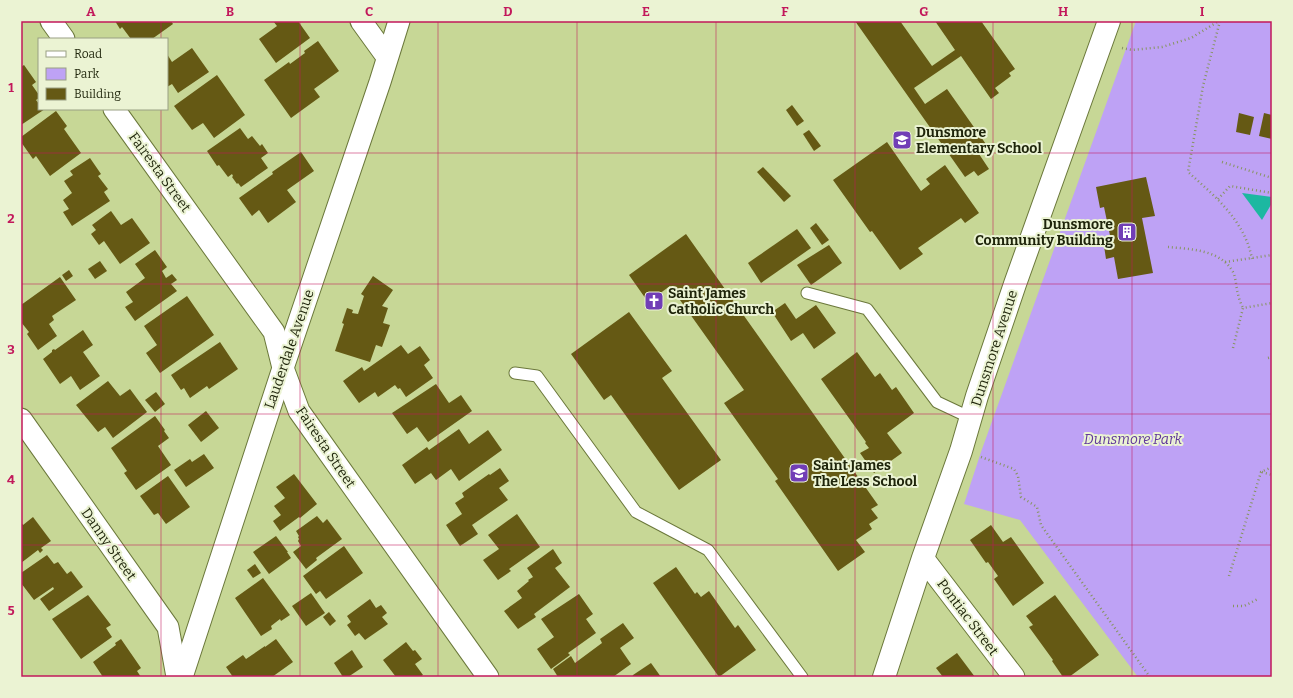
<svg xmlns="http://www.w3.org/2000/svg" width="1293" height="698" font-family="Bitter,serif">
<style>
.green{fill:#bea2f5}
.water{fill:#1cb8a1}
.building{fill:#655914}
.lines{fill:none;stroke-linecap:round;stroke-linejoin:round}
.lane-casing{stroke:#6b783b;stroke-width:13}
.street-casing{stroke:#6b783b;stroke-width:23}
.secondary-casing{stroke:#6b783b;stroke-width:24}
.path{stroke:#879461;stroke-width:2.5;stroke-dasharray:1 3;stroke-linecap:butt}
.lane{stroke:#fff;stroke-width:11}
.street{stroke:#fff;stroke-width:21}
.secondary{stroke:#fff;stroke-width:22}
.grid{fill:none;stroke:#c2185b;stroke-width:1;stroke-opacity:0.55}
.labels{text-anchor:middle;stroke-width:4;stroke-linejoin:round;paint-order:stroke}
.poi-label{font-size:14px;font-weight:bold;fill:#1e240a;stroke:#ebf3d3;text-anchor:start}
.street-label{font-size:14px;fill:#1e240a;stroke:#ebf3d3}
.park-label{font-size:14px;font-style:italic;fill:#60389a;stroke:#ebf3d3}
.neatline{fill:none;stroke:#c2185b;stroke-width:1.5}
.grid-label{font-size:13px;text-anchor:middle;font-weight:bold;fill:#c2185b}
</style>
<rect width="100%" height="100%" fill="#c7d796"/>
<path class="green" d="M1136 21H1272V677H1138L1020 520 964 504 981 452Z"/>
<path class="water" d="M1242 193 1272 197V203L1262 220Z"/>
<g class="building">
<path d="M115 21H171L173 24 152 39H131L122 27 120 29Z"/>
<path d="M273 21H298L310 38 276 63 259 39 277 26Z"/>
<path d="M855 21H900L932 66 955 50 935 21H981L1015 69 1009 73 1011 76 995 88 999 93 991 99 961 56 914 88 925 104 947 89 988 147 979 154 989 169 978 176 974 171 965 177Z"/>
<path d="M318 41 339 71 314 89 320 97 291 118 264 80 289 62 290 64 305 53 304 51Z"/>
<path d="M192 48 209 72 178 93 172 84 167 87V54L172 62Z"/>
<path d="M24 65 36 82 32 85 39 95V98L36 100 39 104V109H45L21 125V67Z"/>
<path d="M217 75 245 115 214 138 203 123 192 130 174 106Z"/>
<path d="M792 105 804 121 797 126 786 110Z"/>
<path d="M56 111 67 126 64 129 81 153 50 176 36 156 33 159 21 142V137Z"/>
<path d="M1239 113 1254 117 1250 135 1236 132Z"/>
<path d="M1264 113 1272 115V139L1259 136Z"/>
<path d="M240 128 248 139 252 136 260 146 262 144 268 153 261 158 268 168 241 187 238 183 237 184 232 177 233 176 232 174 228 177 219 165 217 166 207 151Z"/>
<path d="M809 130 821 146 814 151 803 134Z"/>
<path d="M887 142 921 191 930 184 926 179 945 165 979 213 965 223 961 218 918 248 923 254 900 270 872 231 870 232 833 180Z"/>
<path d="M301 152 314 171 287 190 296 202 268 223 259 210 252 216 239 198 273 174 272 172Z"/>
<path d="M90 158 101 174 98 176 108 189 104 192 110 201 72 226 63 212 69 209 63 200 72 193 64 181 73 175 70 171Z"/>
<path d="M763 167 791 196 784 202 757 172Z"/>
<path d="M1146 177 1155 216 1142 218 1153 273 1118 279 1114 257 1106 259 1104 246 1112 245 1104 207 1100 208 1096 187Z"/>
<path d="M111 211 121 225 132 218 150 243 120 264 104 241 99 245 91 234 96 230 92 225Z"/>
<path d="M816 223 829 240 822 245 810 228Z"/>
<path d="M797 229 811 248 761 283 748 263Z"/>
<path d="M686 234 878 505 871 509 878 518 869 524 872 529 856 540 865 552 838 571 775 481 778 479 724 403 744 390 670 286 648 302 629 275Z"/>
<path d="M829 245 842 263 811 285 797 265Z"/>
<path d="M155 250 167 267 162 271 166 278 172 274 177 280 171 284 177 291 135 321 125 307 133 302 126 292 145 278 135 264Z"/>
<path d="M100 261 107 271 95 279 88 269Z"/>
<path d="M69 270 73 276 66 281 62 275Z"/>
<path d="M373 276 393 290 382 306 388 308 383 323 390 325 382 347 376 345 370 362 335 351 344 324 342 323 347 308 353 310 352 313 358 314 364 296 361 294Z"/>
<path d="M60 277 76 300 52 316 54 320 49 324 57 336 38 350 27 334 29 332 21 322V305Z"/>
<path d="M187 296 214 335 160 373 146 353 157 345 144 326Z"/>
<path d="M785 303 796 319 816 305 836 333 814 349 803 333 791 341 772 312Z"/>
<path d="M629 312 672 371 662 378 721 460 679 490 611 395 604 400 571 354Z"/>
<path d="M83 330 93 345 83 352 100 376 80 390 71 376 60 384 43 359 52 352V350L54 349 55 350Z"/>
<path d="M220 342 238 369 209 389 207 386 190 398 184 388 181 390 171 375Z"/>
<path d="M401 345 408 354 420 346 430 360 424 365 433 378 406 397 400 388 398 389 395 385 378 397 375 392 359 403 343 381 362 367 364 371Z"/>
<path d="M857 352 875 377 880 373 892 390 896 387 914 413 887 433 902 453 874 473 860 453 869 448 865 443 866 442 821 379Z"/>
<path d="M108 381 120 396 130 389 147 412 113 438 105 427 98 432 76 405Z"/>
<path d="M436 384 449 403 461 395 472 411 428 442 417 427 407 434 392 413Z"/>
<path d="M156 392 165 404 155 412 145 400Z"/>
<path d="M206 411 219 428 201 442 188 425Z"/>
<path d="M155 416 165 430 164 431 169 438 158 446 171 465 136 490 124 473 127 471 111 448Z"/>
<path d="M459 429 469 444 488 430 502 450 459 481 451 469 436 480 431 473 415 484 402 465 427 447 429 450Z"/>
<path d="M204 454 214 468 186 487 174 470 190 459 192 462Z"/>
<path d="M500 468 509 481 499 488 508 500 472 525 478 534 460 546 446 525 462 514 455 503 464 497 462 493 489 474 490 475Z"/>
<path d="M294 474 317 504 300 518 299 517 280 531 273 521 281 515 274 506 285 498 276 487Z"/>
<path d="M168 476 190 507 166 524 158 513 154 515 140 496Z"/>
<path d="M517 514 540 547 509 569 511 571 498 580 483 560 499 549 488 535Z"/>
<path d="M317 516 323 523 327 519 342 539 316 558 317 560 306 569 293 552 301 546 298 541 299 539 298 537 299 536 296 531Z"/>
<path d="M33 517 51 541 41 548 43 550 40 553 38 550 21 563V522L23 525Z"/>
<path d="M991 525 1003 542 1011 537 1044 583 1013 606 994 579 998 576 988 562 986 563 970 540Z"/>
<path d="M276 536 288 552H287L291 558 269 574 253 552Z"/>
<path d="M344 546 363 573 326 599 320 591 316 594 303 576Z"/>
<path d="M553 549 562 563 555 568 570 587 534 614 536 617 518 629 504 611 522 598 517 591 529 581 528 580 533 577 527 568Z"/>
<path d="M47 555 54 564 58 562 67 574 71 571 83 587 49 611 40 599 54 589 53 587 34 600 21 583V573Z"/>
<path d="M255 564 261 573 253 578 247 570Z"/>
<path d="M676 567 695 594 697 592 701 597 709 591 735 628 738 625 756 650 719 677 653 583Z"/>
<path d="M263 578 290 615 281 621 280 619 271 626 272 629 261 636 235 598Z"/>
<path d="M311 593 325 613 306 626 292 606Z"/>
<path d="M579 594 593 614 586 619 596 633 568 653 570 655 551 669 537 649 554 637 541 619Z"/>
<path d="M88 595 111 625 106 628 112 637 81 659 52 619Z"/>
<path d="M1055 595 1099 655 1069 677H1063L1052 661 1053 660 1029 627 1033 625 1026 616Z"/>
<path d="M370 599 376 608 381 605 387 613 382 617 388 624 365 640 359 633 355 636 347 625 351 622 347 616Z"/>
<path d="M329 612 336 621 330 626 323 617Z"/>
<path d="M623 623 634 638 620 648 631 664 613 677H558L553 669 571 656 575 663 602 643 600 639Z"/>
<path d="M121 639 141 668 137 671 141 677H103L93 662 116 645 115 643Z"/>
<path d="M276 639 293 662 272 677H233L226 667 243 655 246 659 265 646V647Z"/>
<path d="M406 642 413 651 415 650 422 659 415 664 423 675 420 677H396L383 660Z"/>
<path d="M352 650 363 667 348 677H343L334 663Z"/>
<path d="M957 653 975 677H943L936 668Z"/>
<path d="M651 663 661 677H632L633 675Z"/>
</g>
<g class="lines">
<g class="lane-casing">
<g id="lane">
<path d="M807 293 867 309 937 402 971 418"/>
<path d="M515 373 537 376 636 512 708 550 802 677"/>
</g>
</g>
<g class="street-casing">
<g id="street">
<path d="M51 21 64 39"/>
<path d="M361 21 387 57"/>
<path d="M114 109 274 332 283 368 299 411 488 677"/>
<path d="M21 419 168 627 177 677"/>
<path d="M923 558 1014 677"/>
<path d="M182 677 283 368 380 82 399 21"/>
</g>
</g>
<g class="secondary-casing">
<path id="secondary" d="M884 677 923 558 961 451 977 396 1015 284 1109 21"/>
</g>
<g class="path">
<path d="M1220 21 1203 86 1188 172C1215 196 1245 221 1252 259"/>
<path d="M1122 48 1132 50 1162 47 1191 38 1219 21"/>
<path d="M1222 162 1272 178"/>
<path d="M1218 199 1230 186 1272 193"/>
<path d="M1168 247C1191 249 1221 250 1233 272 1236 278 1236 287 1238 294 1239 299 1241 304 1243 308"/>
<path d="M1225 262 1272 255"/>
<path d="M1233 348 1243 308 1272 303"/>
<path d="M1268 358 1272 357"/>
<path d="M981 457 1014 469 1018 476 1021 497 1037 507 1041 525 1150 677"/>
<path d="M1262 472 1272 475"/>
<path d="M1229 576 1261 472 1272 467"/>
<path d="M1233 606H1244L1258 599"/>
</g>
<use href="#lane" class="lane"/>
<use href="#street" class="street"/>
<use href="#secondary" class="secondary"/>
</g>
<path class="grid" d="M161 21V39M300 21V677M438 21V677M577 21V677M716 21V677M855 21V677M993 21V677M1132 21V677M161 109V677M21 153H1272M21 284H1272M21 414H1272M21 545H1272"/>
<defs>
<g id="school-square" transform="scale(1)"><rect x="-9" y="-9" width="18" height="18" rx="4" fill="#713eb6" stroke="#ebf3d3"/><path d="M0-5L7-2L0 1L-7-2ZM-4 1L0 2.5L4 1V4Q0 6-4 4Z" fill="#fff"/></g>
<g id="building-square" transform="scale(1)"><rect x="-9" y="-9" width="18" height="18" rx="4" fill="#713eb6" stroke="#ebf3d3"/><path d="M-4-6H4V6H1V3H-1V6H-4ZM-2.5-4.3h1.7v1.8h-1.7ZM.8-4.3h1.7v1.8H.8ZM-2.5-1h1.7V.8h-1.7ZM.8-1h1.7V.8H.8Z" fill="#fff"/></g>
<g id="church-square" transform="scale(1)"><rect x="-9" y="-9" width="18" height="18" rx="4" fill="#713eb6" stroke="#ebf3d3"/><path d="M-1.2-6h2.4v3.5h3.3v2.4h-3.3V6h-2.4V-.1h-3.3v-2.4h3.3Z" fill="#fff"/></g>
</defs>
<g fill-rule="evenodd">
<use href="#school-square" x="902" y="140"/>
<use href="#building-square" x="1127" y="232"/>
<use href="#church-square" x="654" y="301"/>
<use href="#school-square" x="799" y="473"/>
</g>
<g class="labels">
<g class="poi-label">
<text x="916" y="137">Dunsmore<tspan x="916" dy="16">Elementary School</tspan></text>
<text x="1113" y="229" text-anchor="end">Dunsmore<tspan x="1113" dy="16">Community Building</tspan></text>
<text x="668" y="298">Saint James<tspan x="668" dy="16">Catholic Church</tspan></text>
<text x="813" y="470">Saint James<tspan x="813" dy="16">The Less School</tspan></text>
</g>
<g class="street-label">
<text transform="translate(160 172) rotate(54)" y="5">Fairesta Street</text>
<text transform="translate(994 348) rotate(-72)" y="5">Dunsmore Avenue</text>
<text transform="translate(289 349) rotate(-71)" y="5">Lauderdale Avenue</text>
<text transform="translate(326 447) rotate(56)" y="5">Fairesta Street</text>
<text transform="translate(109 544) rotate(55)" y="5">Danny Street</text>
<text transform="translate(968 617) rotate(53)" y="5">Pontiac Street</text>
</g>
<g class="park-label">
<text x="1133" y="444">Dunsmore Park</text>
</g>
</g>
<rect width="1293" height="698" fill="none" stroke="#ebf3d3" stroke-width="44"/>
<rect x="38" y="38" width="130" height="72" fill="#ebf3d3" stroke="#99a083"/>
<rect x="46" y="51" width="20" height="6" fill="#ffffff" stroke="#99a083"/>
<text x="74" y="58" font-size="12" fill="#1e240a">Road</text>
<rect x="46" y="68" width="20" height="12" fill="#bea2f5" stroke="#99a083"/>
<text x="74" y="78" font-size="12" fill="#1e240a">Park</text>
<rect x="46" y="88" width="20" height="12" fill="#655914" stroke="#99a083"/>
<text x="74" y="98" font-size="12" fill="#1e240a">Building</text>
<rect x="22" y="22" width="1249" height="654" class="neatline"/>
<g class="grid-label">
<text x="91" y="16">A</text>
<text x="230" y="16">B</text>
<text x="369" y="16">C</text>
<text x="508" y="16">D</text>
<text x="646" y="16">E</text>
<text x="785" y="16">F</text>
<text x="924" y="16">G</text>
<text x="1063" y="16">H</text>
<text x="1202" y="16">I</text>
<text x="11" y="92">1</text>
<text x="11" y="223">2</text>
<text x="11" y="354">3</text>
<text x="11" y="484">4</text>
<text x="11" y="615">5</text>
</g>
</svg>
